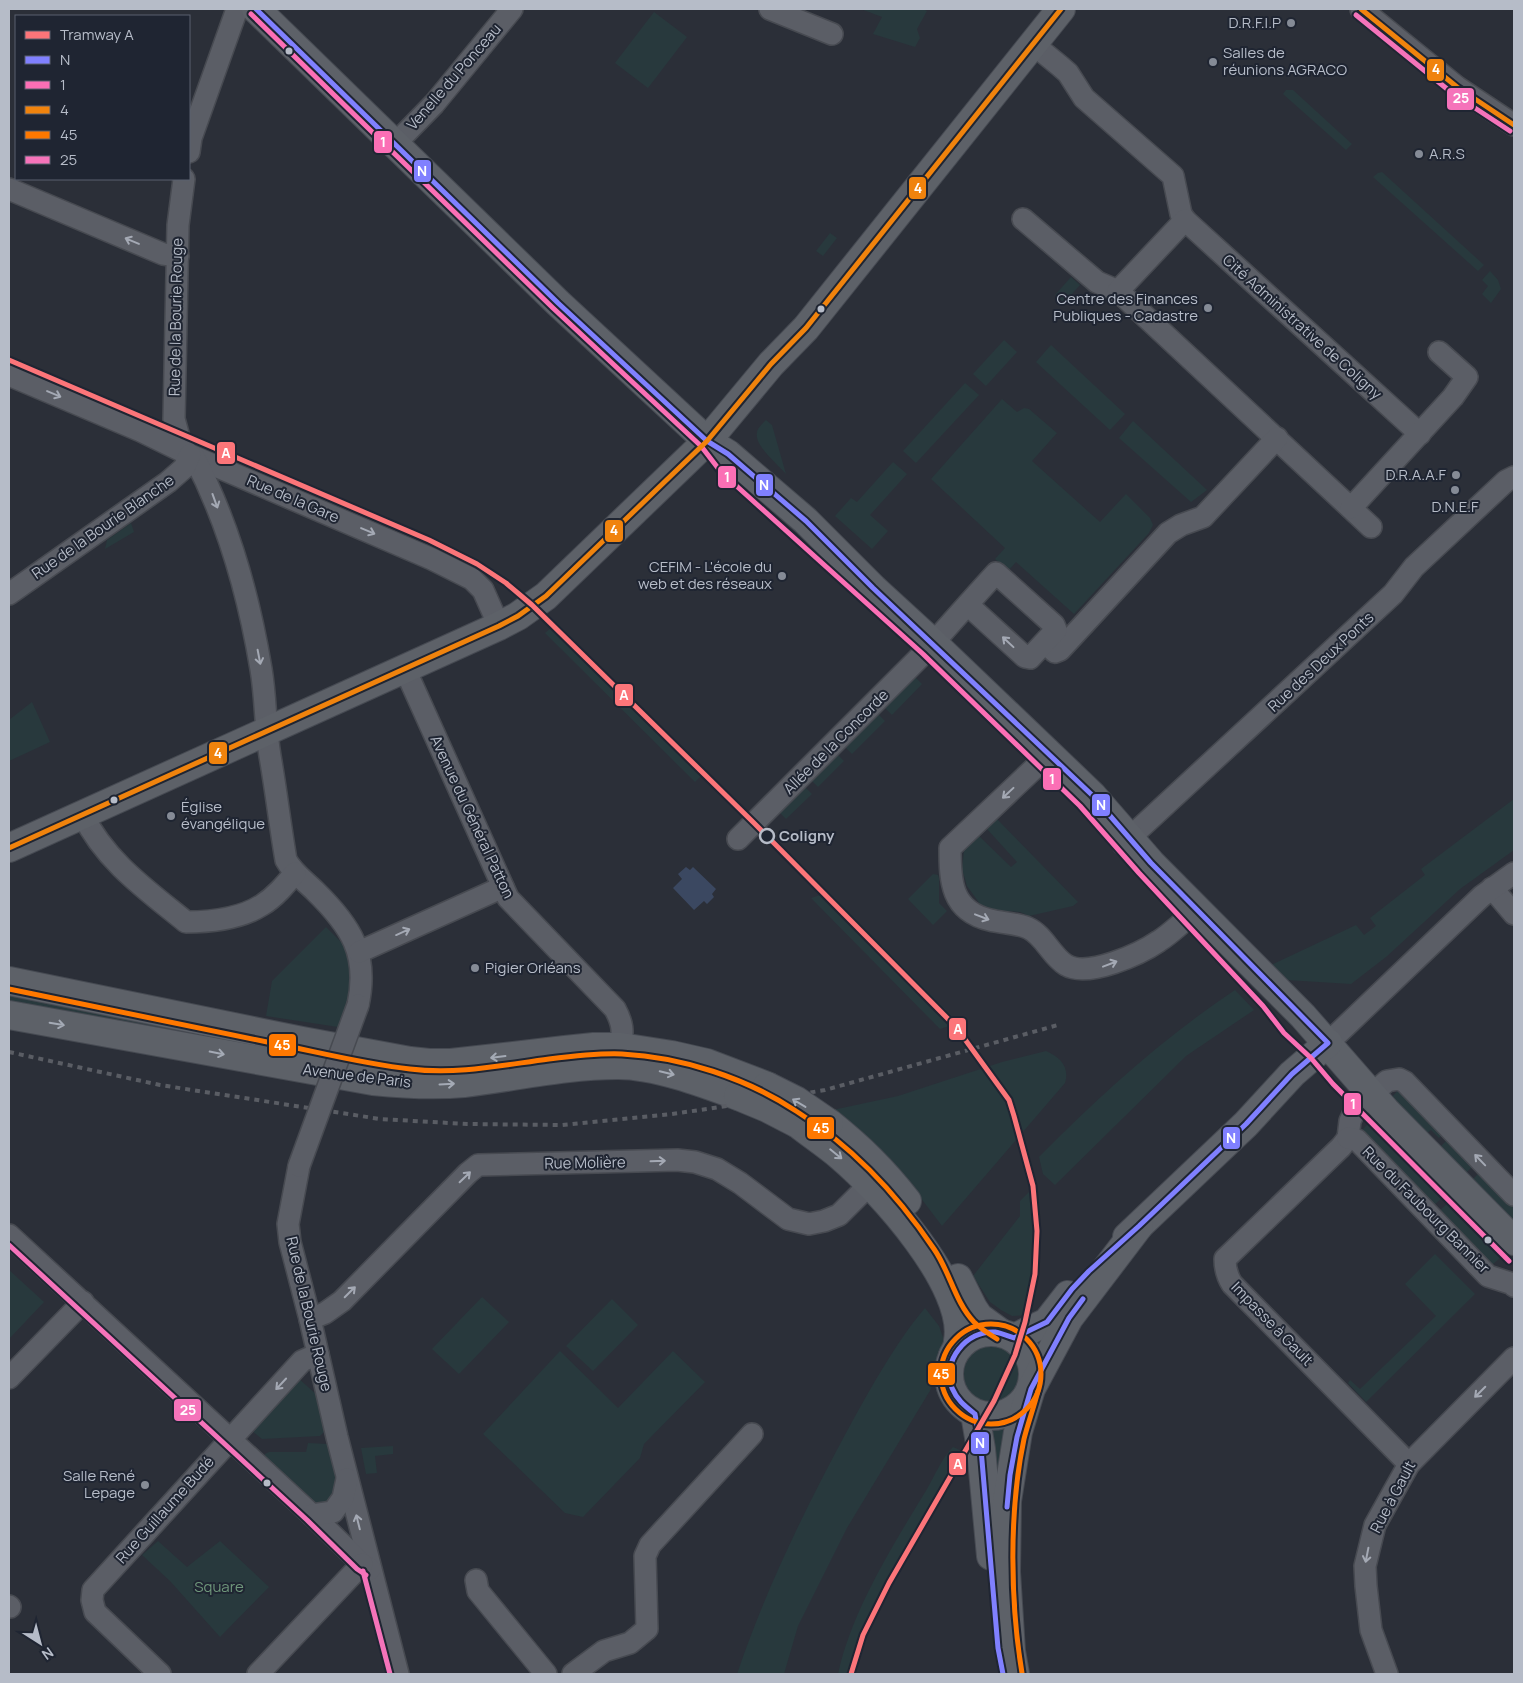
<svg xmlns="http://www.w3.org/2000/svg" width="1523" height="1683" font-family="Manrope,sans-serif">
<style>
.green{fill:#28393d}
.water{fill:#3b4861}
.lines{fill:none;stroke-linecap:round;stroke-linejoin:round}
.minor-casing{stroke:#474a51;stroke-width:24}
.major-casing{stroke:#464a52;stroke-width:30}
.minor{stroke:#5b5e66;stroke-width:21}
.major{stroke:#5d6168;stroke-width:28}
.rail{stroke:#5a5d64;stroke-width:4;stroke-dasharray:5 5;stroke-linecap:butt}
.minor-bridge-casing{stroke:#474a51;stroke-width:24;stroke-linecap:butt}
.major-bridge-casing{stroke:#464a52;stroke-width:30;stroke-linecap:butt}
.minor-bridge{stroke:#5b5e66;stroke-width:21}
.major-bridge{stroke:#5d6168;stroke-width:28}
.bus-1-casing{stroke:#1f2532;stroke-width:9}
.bus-2-casing{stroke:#1f2532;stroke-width:9}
.bus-3-casing{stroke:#1f2532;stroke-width:9}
.bus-4-casing{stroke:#1f2532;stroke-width:9}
.bus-5-casing{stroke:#1f2532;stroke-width:9}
.bus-1{stroke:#8080ff;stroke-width:5}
.bus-2{stroke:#fb6fb5;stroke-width:5}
.bus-3{stroke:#f0830d;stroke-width:5}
.bus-4{stroke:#ff7800;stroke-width:5}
.bus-5{stroke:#f573ba;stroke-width:5}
.tram-1-casing{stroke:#1f2532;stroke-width:9}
.tram-1{stroke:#fc7579;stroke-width:5}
.oneway{stroke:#a4a9b4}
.oneway2{stroke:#a4aab5}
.poi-dot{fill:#858b96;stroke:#1f2532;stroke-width:2}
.bus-dot{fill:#b6bcc8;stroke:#1f2532;stroke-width:2}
.stop-dot{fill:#1f2532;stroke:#b6bcc8;stroke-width:2.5}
.labels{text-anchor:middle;stroke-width:4;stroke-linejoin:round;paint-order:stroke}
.poi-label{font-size:15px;fill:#b6bcc8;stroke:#1f2532;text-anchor:end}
.street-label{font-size:15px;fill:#b6bcc8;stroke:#1f2532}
.stop-label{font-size:15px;font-weight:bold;fill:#b6bcc8;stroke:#1f2532;text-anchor:start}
.park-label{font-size:15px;fill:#6f977b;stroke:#1f2532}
.line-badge{stroke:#1f2532;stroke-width:2}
.badge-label{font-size:14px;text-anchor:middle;font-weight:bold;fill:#fff}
</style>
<rect width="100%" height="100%" fill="#2b2f38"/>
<g class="green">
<path d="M861 9H923L927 11 917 29 920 38 915 47 873 34 882 17Z"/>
<path d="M654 12 687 37 648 88 615 63Z"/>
<path d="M1286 90H1293L1352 144 1346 150 1283 94Z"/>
<path d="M1382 172 1484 265 1478 271 1373 177 1378 173Z"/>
<path d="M830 233 837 238 823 256 816 251Z"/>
<path d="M1490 271 1498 280 1501 289 1491 303 1482 294 1488 286 1482 280Z"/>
<path d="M1071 277 1080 285 1064 303 1055 295Z"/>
<path d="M1004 340 1017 352 986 386 973 374Z"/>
<path d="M1051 345 1125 414 1110 430 1036 362Z"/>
<path d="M965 383 979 395 916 463 903 451Z"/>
<path d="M1002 399 1017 412 1024 408 1029 409 1057 433 1032 461 1100 522 1126 494 1150 518 1153 525 1149 533 1074 614 1016 562 1008 571 995 559 1005 548 931 479Z"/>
<path d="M766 420 772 425 786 474C778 465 754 445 757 433 757 428 763 423 766 420Z"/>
<path d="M1133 421 1207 490 1191 502 1119 438Z"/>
<path d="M893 462 907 474 870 515 888 531 872 549 835 516 851 498 857 502Z"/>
<path d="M131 523 134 532 105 549 107 540Z"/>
<path d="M557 623 706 771 695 782 545 633Z"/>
<path d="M914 676 922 684 892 715 884 707Z"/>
<path d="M32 702 50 742 9 761V720Z"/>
<path d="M877 713 885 721 852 754 844 746Z"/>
<path d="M836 753 844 761 818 787 810 779Z"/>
<path d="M804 786 812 794 786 819 778 811Z"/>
<path d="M1514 799V850L1460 889 1386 957 1351 984 1286 980 1271 965 1356 925 1364 935 1376 926 1370 918 1425 875 1421 869Z"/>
<path d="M996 818 1078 902 1073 906 1029 916 1020 912 992 910 980 904 967 886 962 869 964 850 979 836 1011 867 1017 862 987 829Z"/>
<path d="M933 874 938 875 939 878V903L947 911 933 925 908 899Z"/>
<path d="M829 892 959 1023 940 1029 811 898Z"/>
<path d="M326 927 344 945 351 972 350 999 338 1027 266 1016 272 981Z"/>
<path d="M9 989 329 1054 319 1069 9 1005Z"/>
<path d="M1235 990 1254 1010 1186 1056 1055 1185 1043 1174 1039 1157C1099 1096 1163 1038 1235 990Z"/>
<path d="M1046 1051C1060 1057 1070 1067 1065 1083L942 1226 920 1197 887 1159 828 1111 898 1096 1002 1062Z"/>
<path d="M1400 1088 1443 1134 1439 1138 1431 1130 1427 1133 1392 1097Z"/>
<path d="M1369 1123 1441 1199 1434 1205 1362 1130Z"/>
<path d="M1448 1139 1474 1165 1466 1173 1440 1147Z"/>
<path d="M1481 1171 1514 1205V1223L1472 1180Z"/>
<path d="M1036 1185C1043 1233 1041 1268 1031 1315L1012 1316 1001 1310 990 1302 973 1276 1020 1216V1201Z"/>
<path d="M1447 1204 1500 1258 1492 1265 1439 1211Z"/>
<path d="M1435 1254 1475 1294 1366 1402 1348 1383 1350 1380 1360 1389 1436 1316 1405 1284Z"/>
<path d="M9 1270 44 1302 9 1339Z"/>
<path d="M482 1297 509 1322 459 1374 432 1349Z"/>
<path d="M612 1299 638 1325 593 1371 566 1346Z"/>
<path d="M925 1308 939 1326 945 1343 931 1389 847 1528 798 1626 784 1674H737C765 1591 804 1511 846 1433 868 1393 895 1343 925 1308Z"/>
<circle cx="991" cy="1373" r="31"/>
<path d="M560 1351 618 1408 673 1351 705 1382 644 1444 640 1458 583 1517 565 1513 483 1434Z"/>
<path d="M298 1378 317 1395 326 1430 320 1436 262 1439 252 1431 254 1424Z"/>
<path d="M986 1424H1011L998 1522Z"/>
<path d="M308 1443 327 1444 329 1448 339 1481 331 1502 318 1505 265 1458V1454L269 1452H306Z"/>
<path d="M393 1446V1454L375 1456 377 1473 366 1474 361 1448Z"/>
<path d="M953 1447 962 1451 965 1458 890 1587 865 1640 854 1674H838C852 1610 893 1545 927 1489 934 1477 943 1456 953 1447Z"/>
<path d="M158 1541 187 1567 220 1541 269 1587 220 1637 170 1581 142 1555Z"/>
</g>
<path class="water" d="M686 867 690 870 693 867 716 889 712 894 714 897 707 904 704 901 694 910 673 888 682 879 678 874Z"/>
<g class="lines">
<g class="minor-casing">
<g id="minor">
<path d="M770 9 832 34"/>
<path d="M1361 9 1457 87 1514 125"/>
<path d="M1033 44 1060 66 1068 73 1084 98 1173 176 1181 214 1185 220"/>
<path d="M395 144 434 104 512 9"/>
<path d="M189 152 191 138 237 9"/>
<path d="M184 179 178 225 174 419 180 441 187 454"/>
<path d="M9 189 163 254 178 256"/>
<path d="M1023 219 1097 282 1118 291 1371 527"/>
<path d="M1118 291 1185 220 1420 434"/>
<path d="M9 375 141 431 190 455 432 559 472 579 483 590 499 626"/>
<path d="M194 457C228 522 249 597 261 669 266 698 265 727 270 756 276 790 280 825 286 860 293 873 305 881 315 891 351 926 369 954 358 1005"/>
<path d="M1351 508 1453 397 1467 377 1439 352"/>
<path d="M9 594 168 482 184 468 190 455"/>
<path d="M1045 643 1055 652 1060 650 1168 533 1181 525 1203 517 1277 438"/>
<path d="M405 669 508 898 615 1009C623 1024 623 1030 621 1047"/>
<path d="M1043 760 950 848C950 881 951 911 990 920 1002 923 1016 923 1028 928 1044 935 1051 956 1066 965 1088 978 1140 954 1159 941 1170 934 1179 925 1189 917"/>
<path d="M83 815C105 861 148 891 186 922 211 922 240 919 262 905 275 897 285 885 295 873"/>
<path d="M738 839 928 649C951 623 973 598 996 573L1054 625 1056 630 1030 658 1025 657 968 605"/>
<path d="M1123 844 1393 594 1414 567 1506 481 1514 477"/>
<path d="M1492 888 1514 914"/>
<path d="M359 952 503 887"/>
<path d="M1328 1043 1482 896 1514 873"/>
<path d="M1348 1138 1341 1147 1225 1259C1225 1269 1227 1276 1232 1284L1409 1464"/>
<path d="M1348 1138 1350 1121 1354 1112 1371 1095 1387 1081 1399 1079 1405 1082 1514 1195"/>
<path d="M1348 1138 1357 1140 1488 1276 1513 1284 1514 1286"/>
<path d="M299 1166 288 1224 290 1242 310 1319 337 1437 398 1674"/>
<path d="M9 1235 312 1515 362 1564 370 1569"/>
<path d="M310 1319 325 1313 342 1301 468 1173 478 1165 677 1160 695 1162 717 1169 740 1183 788 1219 809 1224 824 1221 839 1215 880 1174"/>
<path d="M9 1378 83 1302"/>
<path d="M312 1515 333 1512 343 1498 347 1479"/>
<path d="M476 1580 478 1591 546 1674"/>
<path d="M9 1606 10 1607"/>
<path d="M160 1674 95 1612 92 1600 93 1590 302 1361 318 1354"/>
<path d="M258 1674 362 1564"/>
<path d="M573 1674 604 1651 630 1643 647 1629 645 1556 650 1545 752 1434"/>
<path d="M1387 1674 1371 1630 1366 1586 1365 1566 1375 1525 1409 1464 1514 1358"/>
</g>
</g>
<g class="major-casing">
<g id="major">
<path d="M256 9 558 303 707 441 728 454 806 521 873 588 933 643 1092 795 1151 863 1303 1016 1386 1111 1514 1241"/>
<path d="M9 848 499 626 518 616 546 596 707 441 771 364 806 328 1061 9"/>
<path d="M9 981 302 1041 410 1061 429 1063H451L565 1050 594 1047H621L672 1055 707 1063 767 1086"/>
<path d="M9 1015 373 1081C403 1084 433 1086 464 1083 515 1077 566 1065 618 1065 655 1065 703 1083 738 1096"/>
<path d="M829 1123C860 1148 882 1169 907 1201"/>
<path d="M798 1124C812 1135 827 1145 840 1156 880 1190 968 1286 958 1341 958 1346 955 1351 953 1355"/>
<path d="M1127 1237 1246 1124 1292 1074 1328 1043"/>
<path d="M958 1278 973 1308 979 1317 1001 1333"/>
<circle cx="991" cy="1374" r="42"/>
<path d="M1014 1338 1047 1322 1068 1295"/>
<path d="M975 1414 981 1449 991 1556"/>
<path d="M1015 1674 1011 1651 1006 1572 1007 1501 1018 1432 1031 1389 1069 1318 1139 1226"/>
</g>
</g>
<use href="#minor" class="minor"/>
<use href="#major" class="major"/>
<path class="rail" d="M9 1052 160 1085 380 1119 467 1124 562 1125 672 1114 748 1103 825 1090 1058 1025"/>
<g class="minor-bridge-casing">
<path id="minor-bridge" d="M299 1166 358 1005"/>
</g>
<g class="major-bridge-casing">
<g id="major-bridge">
<path d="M767 1086 797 1101 829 1123"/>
<path d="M738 1096 767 1108 798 1124"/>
</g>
</g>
<use href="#minor-bridge" class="minor-bridge"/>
<use href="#major-bridge" class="major-bridge"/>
<g class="bus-1-casing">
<g id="bus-1">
<path d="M256 9 558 303 707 441 728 454 806 521 873 588 1092 795 1151 863 1328 1043 1292 1074 1246 1124 1139 1226 1089 1271 1072 1289 1047 1322 1014 1338C1008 1336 1001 1333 995 1332 967 1330 941 1361 952 1388 957 1400 965 1406 975 1414L981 1449 998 1648 1003 1674"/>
<path d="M1007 1507 1010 1475 1017 1437 1031 1389 1069 1318 1083 1299"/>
</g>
</g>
<g class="bus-2-casing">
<path id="bus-2" d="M251 14 553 308 701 446 721 472 923 654 1080 806 1139 873 1263 1006 1284 1033 1311 1058 1333 1084 1509 1261"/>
</g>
<g class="bus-3-casing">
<g id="bus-3">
<path d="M1361 9 1457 87 1514 125"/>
<path d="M9 848 499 626 518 616 546 596 707 441 771 364 806 328 1061 9"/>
</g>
</g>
<g class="bus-4-casing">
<g id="bus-4">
<path d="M9 989C97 1007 185 1025 272 1043 318 1052 364 1064 410 1069 457 1075 503 1065 549 1059 573 1056 598 1053 622 1054 682 1057 746 1078 796 1111 852 1146 897 1194 934 1249 950 1272 955 1302 974 1322 981 1329 989 1334 997 1339"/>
<circle cx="991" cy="1374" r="50"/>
<path d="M1022 1673C1010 1601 1009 1510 1024 1439 1028 1423 1034 1407 1038 1391"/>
</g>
</g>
<g class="bus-5-casing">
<g id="bus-5">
<path d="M1356 15 1452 93 1510 131"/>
<path d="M9 1245 307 1520 357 1569 366 1575"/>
<path d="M363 1571 390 1674"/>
</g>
</g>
<use href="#bus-1" class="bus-1"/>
<use href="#bus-2" class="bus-2"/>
<use href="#bus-3" class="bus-3"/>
<use href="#bus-4" class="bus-4"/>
<use href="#bus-5" class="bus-5"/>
<g class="tram-1-casing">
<path id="tram-1" d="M9 360 429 540 477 564 506 583 532 605 755 824 956 1027 1009 1100 1014 1116 1033 1186 1037 1231 1035 1274 1025 1322 1015 1355 994 1401 889 1583 863 1635 851 1674"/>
</g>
<use href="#tram-1" class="tram-1"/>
</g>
<defs><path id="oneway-shaft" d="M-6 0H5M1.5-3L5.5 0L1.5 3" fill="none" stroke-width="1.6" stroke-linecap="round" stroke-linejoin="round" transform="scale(1.25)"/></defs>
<g class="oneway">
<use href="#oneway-shaft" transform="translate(132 241) rotate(-157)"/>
<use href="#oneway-shaft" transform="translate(54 394) rotate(23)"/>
<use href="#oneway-shaft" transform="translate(215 501) rotate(70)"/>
<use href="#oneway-shaft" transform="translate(368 531) rotate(23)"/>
<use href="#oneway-shaft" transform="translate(1008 642) rotate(-137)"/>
<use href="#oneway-shaft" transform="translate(259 657) rotate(79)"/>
<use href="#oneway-shaft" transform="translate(1008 793) rotate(137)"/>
<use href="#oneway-shaft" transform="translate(982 917) rotate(21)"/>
<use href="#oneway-shaft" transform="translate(403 932) rotate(-24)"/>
<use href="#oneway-shaft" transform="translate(1110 964) rotate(-21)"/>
<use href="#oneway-shaft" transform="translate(1480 1160) rotate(-134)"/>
<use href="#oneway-shaft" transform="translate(658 1161) rotate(-2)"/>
<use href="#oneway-shaft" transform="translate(465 1177) rotate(-44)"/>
<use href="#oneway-shaft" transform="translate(350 1292) rotate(-45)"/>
<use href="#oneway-shaft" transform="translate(281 1384) rotate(133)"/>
<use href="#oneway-shaft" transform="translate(1480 1392) rotate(135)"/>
<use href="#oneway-shaft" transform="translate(358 1522) rotate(-104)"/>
<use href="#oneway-shaft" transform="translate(1367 1555) rotate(101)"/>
</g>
<g class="oneway2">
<use href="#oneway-shaft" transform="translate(57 1024) rotate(10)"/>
<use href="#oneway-shaft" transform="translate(217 1053) rotate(11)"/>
<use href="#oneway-shaft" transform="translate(498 1057) rotate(173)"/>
<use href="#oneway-shaft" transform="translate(667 1073) rotate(14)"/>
<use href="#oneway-shaft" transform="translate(447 1084) rotate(-3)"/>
<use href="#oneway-shaft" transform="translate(799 1103) rotate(-149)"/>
<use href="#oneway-shaft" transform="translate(836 1154) rotate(39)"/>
</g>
<g class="poi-dot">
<circle cx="1291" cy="23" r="5"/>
<circle cx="1213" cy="62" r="5"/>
<circle cx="1419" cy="154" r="5"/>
<circle cx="1208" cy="308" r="5"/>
<circle cx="1456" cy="475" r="5"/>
<circle cx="1455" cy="490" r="5"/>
<circle cx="782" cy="576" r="5"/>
<circle cx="171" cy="816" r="5"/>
<circle cx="475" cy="968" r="5"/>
<circle cx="145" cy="1485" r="5"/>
</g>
<g class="bus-dot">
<circle cx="289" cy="51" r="4.5"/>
<circle cx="821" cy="309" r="4.5"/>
<circle cx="114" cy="800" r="4.5"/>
<circle cx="1488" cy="1240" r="4.5"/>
<circle cx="267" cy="1483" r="4.5"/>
</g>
<circle class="stop-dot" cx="767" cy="836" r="7"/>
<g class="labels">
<g class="poi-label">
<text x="1281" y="28">D.R.F.I.P</text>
<text x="1223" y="58" text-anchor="start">Salles de<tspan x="1223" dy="17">réunions AGRACO</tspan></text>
<text x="1429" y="159" text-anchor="start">A.R.S</text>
<text x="1198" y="304">Centre des Finances<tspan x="1198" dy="17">Publiques - Cadastre</tspan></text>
<text x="1446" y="480">D.R.A.A.F</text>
<text x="1455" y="512" text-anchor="middle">D.N.E.F</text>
<text x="772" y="572">CEFIM - L'école du<tspan x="772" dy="17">web et des réseaux</tspan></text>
<text x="181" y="812" text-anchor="start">Église<tspan x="181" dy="17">évangélique</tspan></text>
<text x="485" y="973" text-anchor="start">Pigier Orléans</text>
<text x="135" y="1481">Salle René<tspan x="135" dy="17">Lepage</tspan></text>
</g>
<g class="street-label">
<text transform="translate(454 77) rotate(-49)" y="5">Venelle du Ponceau</text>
<text transform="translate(176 317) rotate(-89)" y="5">Rue de la Bourie Rouge</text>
<text transform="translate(1302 327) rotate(42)" y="5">Cité Administrative de Coligny</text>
<text transform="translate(293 499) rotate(23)" y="5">Rue de la Gare</text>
<text transform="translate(103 527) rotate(-35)" y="5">Rue de la Bourie Blanche</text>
<text transform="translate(1321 662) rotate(-43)" y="5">Rue des Deux Ponts</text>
<text transform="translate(836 742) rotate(-45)" y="5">Allée de la Concorde</text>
<text transform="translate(472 817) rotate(65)" y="5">Avenue du Général Patton</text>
<text transform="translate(357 1076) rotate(7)" y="5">Avenue de Paris</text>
<text transform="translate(585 1163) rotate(-1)" y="5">Rue Molière</text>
<text transform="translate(1426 1210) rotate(45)" y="5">Rue du Faubourg Bannier</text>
<text transform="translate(309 1314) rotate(77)" y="5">Rue de la Bourie Rouge</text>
<text transform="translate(1272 1324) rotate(46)" y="5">Impasse à Gault</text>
<text transform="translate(1393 1497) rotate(-62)" y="5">Rue à Gault</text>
<text transform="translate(165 1510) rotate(-48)" y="5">Rue Guillaume Budé</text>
</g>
<g class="stop-label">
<text x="779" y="841">Coligny</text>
</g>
<g class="park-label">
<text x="219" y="1592">Square</text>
</g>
</g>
<g class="line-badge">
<rect x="1426" y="58" width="19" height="24" rx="5" fill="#f0830d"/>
<rect x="1446" y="87" width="29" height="24" rx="5" fill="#f573ba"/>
<rect x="373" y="130" width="20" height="24" rx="5" fill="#fb6fb5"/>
<rect x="413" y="159" width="19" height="24" rx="5" fill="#8080ff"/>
<rect x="908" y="176" width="19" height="24" rx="5" fill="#f0830d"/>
<rect x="216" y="441" width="20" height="24" rx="5" fill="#fc7579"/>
<rect x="717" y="465" width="20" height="24" rx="5" fill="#fb6fb5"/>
<rect x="755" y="473" width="19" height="24" rx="5" fill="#8080ff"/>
<rect x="604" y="519" width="20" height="24" rx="5" fill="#f0830d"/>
<rect x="614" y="683" width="20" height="24" rx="5" fill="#fc7579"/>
<rect x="208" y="741" width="20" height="24" rx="5" fill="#f0830d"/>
<rect x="1042" y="767" width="20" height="24" rx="5" fill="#fb6fb5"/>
<rect x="1091" y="793" width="20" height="24" rx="5" fill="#8080ff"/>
<rect x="948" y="1017" width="19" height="24" rx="5" fill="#fc7579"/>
<rect x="268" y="1033" width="29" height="24" rx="5" fill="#ff7800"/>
<rect x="1343" y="1092" width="19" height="24" rx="5" fill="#fb6fb5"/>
<rect x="806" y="1116" width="29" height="24" rx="5" fill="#ff7800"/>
<rect x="1222" y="1126" width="19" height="24" rx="5" fill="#8080ff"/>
<rect x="927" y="1362" width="29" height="24" rx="5" fill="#ff7800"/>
<rect x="173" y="1398" width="29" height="24" rx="5" fill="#f573ba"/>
<rect x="970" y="1431" width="20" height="24" rx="5" fill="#8080ff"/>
<rect x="948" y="1452" width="19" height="24" rx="5" fill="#fc7579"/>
</g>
<g class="badge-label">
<text x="1436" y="74">4</text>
<text x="1461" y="103">25</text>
<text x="383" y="147">1</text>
<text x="422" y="176">N</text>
<text x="918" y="193">4</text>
<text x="226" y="458">A</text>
<text x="727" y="482">1</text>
<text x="764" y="490">N</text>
<text x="614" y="535">4</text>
<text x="624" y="700">A</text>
<text x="218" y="758">4</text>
<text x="1052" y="784">1</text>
<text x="1101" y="810">N</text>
<text x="958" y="1034">A</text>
<text x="282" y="1050">45</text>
<text x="1353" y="1109">1</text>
<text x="821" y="1133">45</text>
<text x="1231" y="1143">N</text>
<text x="941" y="1379">45</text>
<text x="188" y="1415">25</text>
<text x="980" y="1448">N</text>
<text x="958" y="1469">A</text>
</g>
<rect width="1523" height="1683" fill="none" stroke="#b6bcc8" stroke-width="20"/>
<rect x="15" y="15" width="175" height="165" fill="#1f2532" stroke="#5b616e"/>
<rect x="25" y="31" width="25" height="8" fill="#fc7579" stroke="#5b616e"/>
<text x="60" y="40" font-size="15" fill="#b6bcc8">Tramway A</text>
<rect x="25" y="56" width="25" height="8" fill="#8080ff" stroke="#5b616e"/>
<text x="60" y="65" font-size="15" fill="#b6bcc8">N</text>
<rect x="25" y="81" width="25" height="8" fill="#fb6fb5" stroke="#5b616e"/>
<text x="60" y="90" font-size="15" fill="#b6bcc8">1</text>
<rect x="25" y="106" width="25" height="8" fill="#f0830d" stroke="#5b616e"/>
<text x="60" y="115" font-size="15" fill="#b6bcc8">4</text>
<rect x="25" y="131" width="25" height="8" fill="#ff7800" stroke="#5b616e"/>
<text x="60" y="140" font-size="15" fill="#b6bcc8">45</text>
<rect x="25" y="156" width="25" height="8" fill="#f573ba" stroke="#5b616e"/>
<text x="60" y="165" font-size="15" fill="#b6bcc8">25</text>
<g transform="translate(40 1643) rotate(144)" stroke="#1f2532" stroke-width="4" paint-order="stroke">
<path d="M0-4L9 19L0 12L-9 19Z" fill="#b6bcc8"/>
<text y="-8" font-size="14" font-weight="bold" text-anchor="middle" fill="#b6bcc8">N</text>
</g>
</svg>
